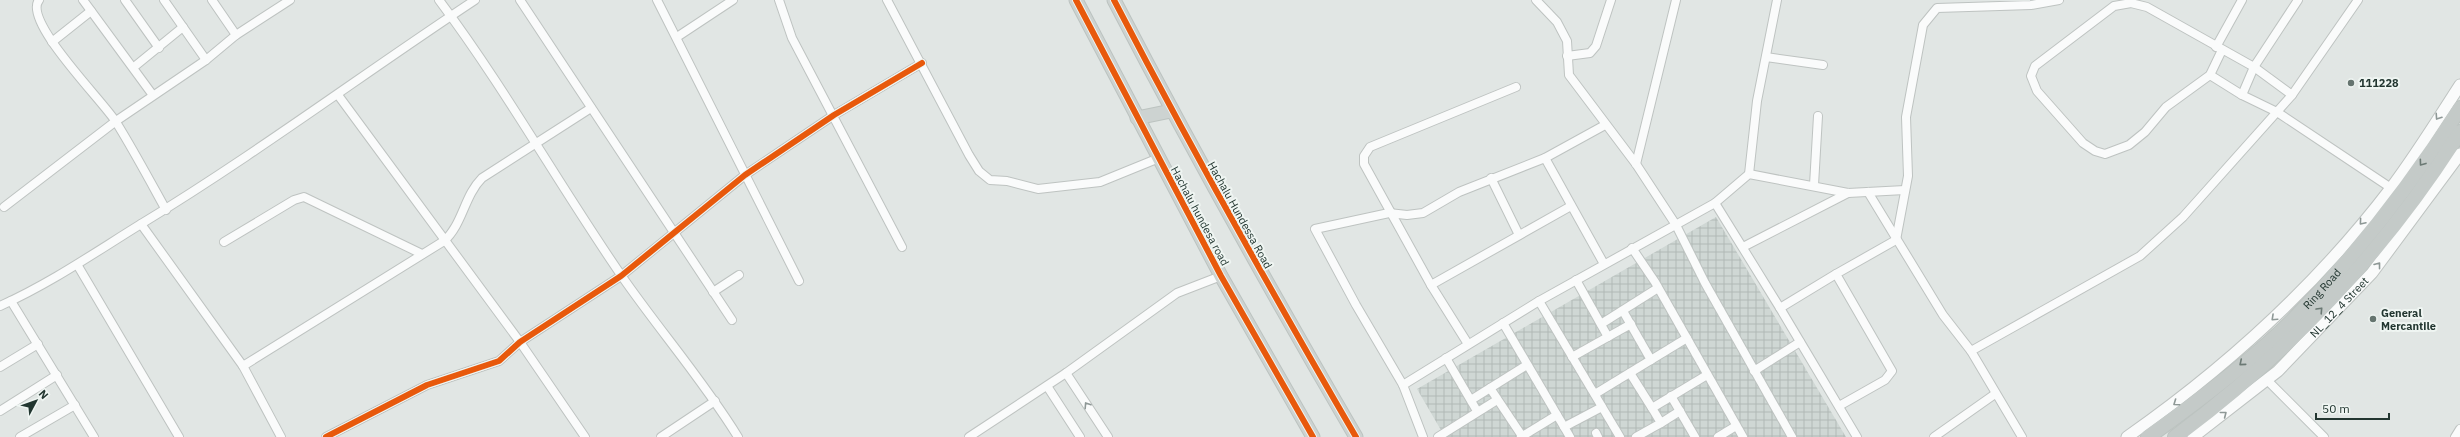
<svg xmlns="http://www.w3.org/2000/svg" width="2460" height="437" font-family="'IBM Plex Sans',sans-serif">
<style>
.industrial{fill:url(#industrial-grid)}
.lines{fill:none;stroke-linecap:round;stroke-linejoin:round}
.minor-casing{stroke:#bec3c1;stroke-width:10}
.tertiary-casing{stroke:#bec3c1;stroke-width:13}
.primary-casing{stroke:#bcc3c0;stroke-width:15}
.trunk-casing{stroke:#bcc3c0;stroke-width:16}
.minor{stroke:#fafbfb;stroke-width:8}
.tertiary{stroke:#fafbfb;stroke-width:11}
.primary{stroke:#cdd3d1;stroke-width:13}
.trunk{stroke:#c4cac8;stroke-width:14}
.cycleway-casing{stroke:#eff5f2;stroke-width:8}
.cycleway{stroke:#e8590c;stroke-width:6}
.oneway{stroke:#8e9896}
.oneway2{stroke:#6b7974}
.poi-dot{fill:#65746f;stroke:#eff5f2;stroke-width:1.5}
.labels{text-anchor:middle;stroke-width:4;stroke-linejoin:round;paint-order:stroke}
.poi-label{font-size:11px;font-weight:bold;fill:#223630;stroke:#eff5f2;text-anchor:start}
.street-label{font-size:11px;fill:#223630;stroke:#eff5f2}
</style>
<defs>
<pattern id="industrial-grid" width="8" height="8" patternUnits="userSpaceOnUse"><rect width="8" height="8" fill="#cfd7d4"/><path d="M0 4h8M4 0v8" fill="none" stroke="#b1b9b6"/></pattern>
</defs>
<rect width="100%" height="100%" fill="#e1e6e4"/>
<path class="industrial" d="M1716 217 1846 437H1445L1417 389Z"/>
<g class="lines">
<g class="minor-casing">
<g id="minor">
<path d="M39 0C22 21 104 102 116 122 134 151 150 181 166 210"/>
<path d="M83 0 152 94"/>
<path d="M125 0 159 48"/>
<path d="M164 0 206 60"/>
<path d="M212 0 236 35"/>
<path d="M439 0C505 88 559 185 621 275 659 330 703 380 738 437"/>
<path d="M520 0 732 320"/>
<path d="M657 0 799 281"/>
<path d="M779 0 792 38 902 247"/>
<path d="M887 0 969 155 979 171 990 180 1007 181 1038 189 1100 182 1159 158"/>
<path d="M1536 0 1557 22 1567 41 1569 75 1636 164 1676 225 1705 283 1792 437"/>
<path d="M677 37 733 0"/>
<path d="M52 42 91 11"/>
<path d="M2216 47 2242 0"/>
<path d="M2222 50 2210 75 2166 107 2145 132 2129 145 2105 154 2095 151 2083 143 2037 91 2031 76 2035 66 2114 6 2131 3 2147 7 2254 67 2292 95"/>
<path d="M1567 56 1590 53 1596 46 1611 0"/>
<path d="M1766 57 1823 65"/>
<path d="M134 67 183 27"/>
<path d="M2210 75 2242 95 2277 112 2391 188"/>
<path d="M338 95 520 342 585 437"/>
<path d="M2242 95 2254 67 2298 0"/>
<path d="M1545 158 1604 264"/>
<path d="M1636 164 1676 0"/>
<path d="M1749 174 1757 101 1777 0"/>
<path d="M1491 178 1519 235"/>
<path d="M1814 185 1818 116"/>
<path d="M1868 192 1943 315 1971 351"/>
<path d="M1715 203 1749 174 1848 193 1905 190"/>
<path d="M4 207 116 121 206 60 236 35 290 0"/>
<path d="M141 224 243 366 281 437"/>
<path d="M224 242 294 200 304 197 422 254"/>
<path d="M1743 247 1848 193"/>
<path d="M1632 248 1655 282 1743 437"/>
<path d="M78 266 179 437"/>
<path d="M1576 280 1608 337"/>
<path d="M1431 285 1571 206"/>
<path d="M713 292 739 275"/>
<path d="M11 301 94 437"/>
<path d="M1539 301 1620 437"/>
<path d="M0 306C51 283 94 253 141 224 256 154 363 74 475 0"/>
<path d="M1780 308 1836 274"/>
<path d="M1623 311 1651 360"/>
<path d="M1503 323 1570 437"/>
<path d="M1601 324 1658 288"/>
<path d="M1468 344 1431 285 1364 164V156L1370 147 1516 87"/>
<path d="M1572 357 1631 324"/>
<path d="M1446 358 1477 411"/>
<path d="M243 366 444 241C463 224 464 196 482 178L591 108"/>
<path d="M0 367 38 344"/>
<path d="M1754 371 1800 342"/>
<path d="M1066 373 1108 437"/>
<path d="M1630 373 1652 408"/>
<path d="M2267 380 2324 437"/>
<path d="M1403 385 1539 301 1715 203 1780 308 1857 437"/>
<path d="M1047 386 1080 437"/>
<path d="M1490 388 1522 436"/>
<path d="M1595 394 1687 338"/>
<path d="M1671 396 1695 437"/>
<path d="M1471 400 1527 365"/>
<path d="M1839 406 1885 380 1892 371 1836 274 1896 240 1908 176 1906 117 1923 25 1937 8 2031 5 2059 0"/>
<path d="M0 411 57 375"/>
<path d="M1661 423 1680 411"/>
<path d="M1564 427 1602 407"/>
<path d="M1596 433 1598 437"/>
<path d="M20 437 75 405"/>
<path d="M326 437 427 385 499 361 520 342 621 276 745 175 834 115 922 63"/>
<path d="M661 437 715 401"/>
<path d="M969 437 1066 373 1177 293 1221 276"/>
<path d="M1423 437 1403 385 1356 305 1315 229 1389 213 1407 215 1423 213 1459 192 1545 158 1605 125"/>
<path d="M1438 437 1497 400"/>
<path d="M1521 437 1557 415"/>
<path d="M1636 437 1661 423 1652 408 1707 375"/>
<path d="M1718 437 1736 426"/>
<path d="M1934 437 1995 394"/>
<path d="M2022 437 1971 351 2140 256 2183 217 2292 95 2358 0"/>
<path d="M2455 437 2460 429"/>
</g>
</g>
<g class="tertiary-casing">
<g id="tertiary">
<path d="M2127 437C2227 367 2317 285 2391 188 2416 155 2438 119 2460 85"/>
<path id="s1" d="M2193 437 2278 371 2372 273 2460 154"/>
</g>
</g>
<g class="primary-casing">
<g id="primary">
<path d="M1076 0 1221 276 1313 437"/>
<path d="M1114 0C1191 148 1272 293 1356 437"/>
<path d="M1137 118 1171 111"/>
</g>
</g>
<g class="trunk-casing">
<g id="trunk">
<path id="s2" d="M2148 437C2197 402 2252 361 2294 319 2356 255 2412 183 2460 108"/>
<path d="M2175 437C2287 354 2385 251 2460 132"/>
</g>
</g>
<use href="#minor" class="minor"/>
<use href="#tertiary" class="tertiary"/>
<use href="#primary" class="primary"/>
<use href="#trunk" class="trunk"/>
<g class="cycleway-casing">
<g id="cycleway">
<path d="M1076 0 1221 276 1313 437"/>
<path d="M1114 0C1191 148 1272 293 1356 437"/>
<path d="M326 437 427 385 499 361 520 342 621 276 745 175 834 115 922 63"/>
</g>
</g>
<use href="#cycleway" class="cycleway"/>
</g>
<defs><path id="oneway-chevron" d="M-2-3.5L2.5 0L-2 3.5" fill="none" stroke-width="1.6" stroke-linecap="round" stroke-linejoin="round"/></defs>
<g class="oneway">
<use href="#oneway-chevron" transform="translate(2438 117) rotate(124)"/>
<use href="#oneway-chevron" transform="translate(2362 222) rotate(130)"/>
<use href="#oneway-chevron" transform="translate(2378 265) rotate(-52)"/>
<use href="#oneway-chevron" transform="translate(2274 318) rotate(137)"/>
<use href="#oneway-chevron" transform="translate(2176 403) rotate(145)"/>
<use href="#oneway-chevron" transform="translate(1087 405) rotate(-123)"/>
<use href="#oneway-chevron" transform="translate(2224 414) rotate(-38)"/>
</g>
<g class="oneway2">
<use href="#oneway-chevron" transform="translate(2422 163) rotate(126)"/>
<use href="#oneway-chevron" transform="translate(2320 310) rotate(-47)"/>
<use href="#oneway-chevron" transform="translate(2242 363) rotate(140)"/>
</g>
<g class="poi-dot">
<circle cx="2351" cy="83" r="4"/>
<circle cx="2373" cy="319" r="4"/>
</g>
<g class="labels">
<g class="poi-label">
<text x="2359" y="87">111228</text>
<text x="2381" y="317">General<tspan x="2381" dy="13">Mercantile</tspan></text>
</g>
<g class="street-label">
<text transform="translate(1240 215) rotate(61)" y="4">Hachalu Hundessa Road</text>
<text transform="translate(1200 216) rotate(62)" y="4">Hachalu hundesa road</text>
<text dy="4" stroke="none"><textPath href="#s2" startOffset="229">Ring Road</textPath></text>
<text dy="4" stroke="none"><textPath href="#s1" startOffset="196">NL_12_4 Street</textPath></text>
</g>
</g>
<g transform="translate(36 401) rotate(49)" stroke="#eff5f2" stroke-width="3" paint-order="stroke">
<path d="M0-3L7 15L0 10L-7 15Z" fill="#223630"/>
<text y="-6" font-size="11" font-weight="bold" text-anchor="middle" fill="#223630">N</text>
</g>
<path d="M2316 413v6h73v-6" fill="none" stroke="#223630" stroke-width="2"/>
<text x="2322" y="413" font-size="12" fill="#223630" stroke="#eff5f2" stroke-width="3" paint-order="stroke">50 m</text>
</svg>
